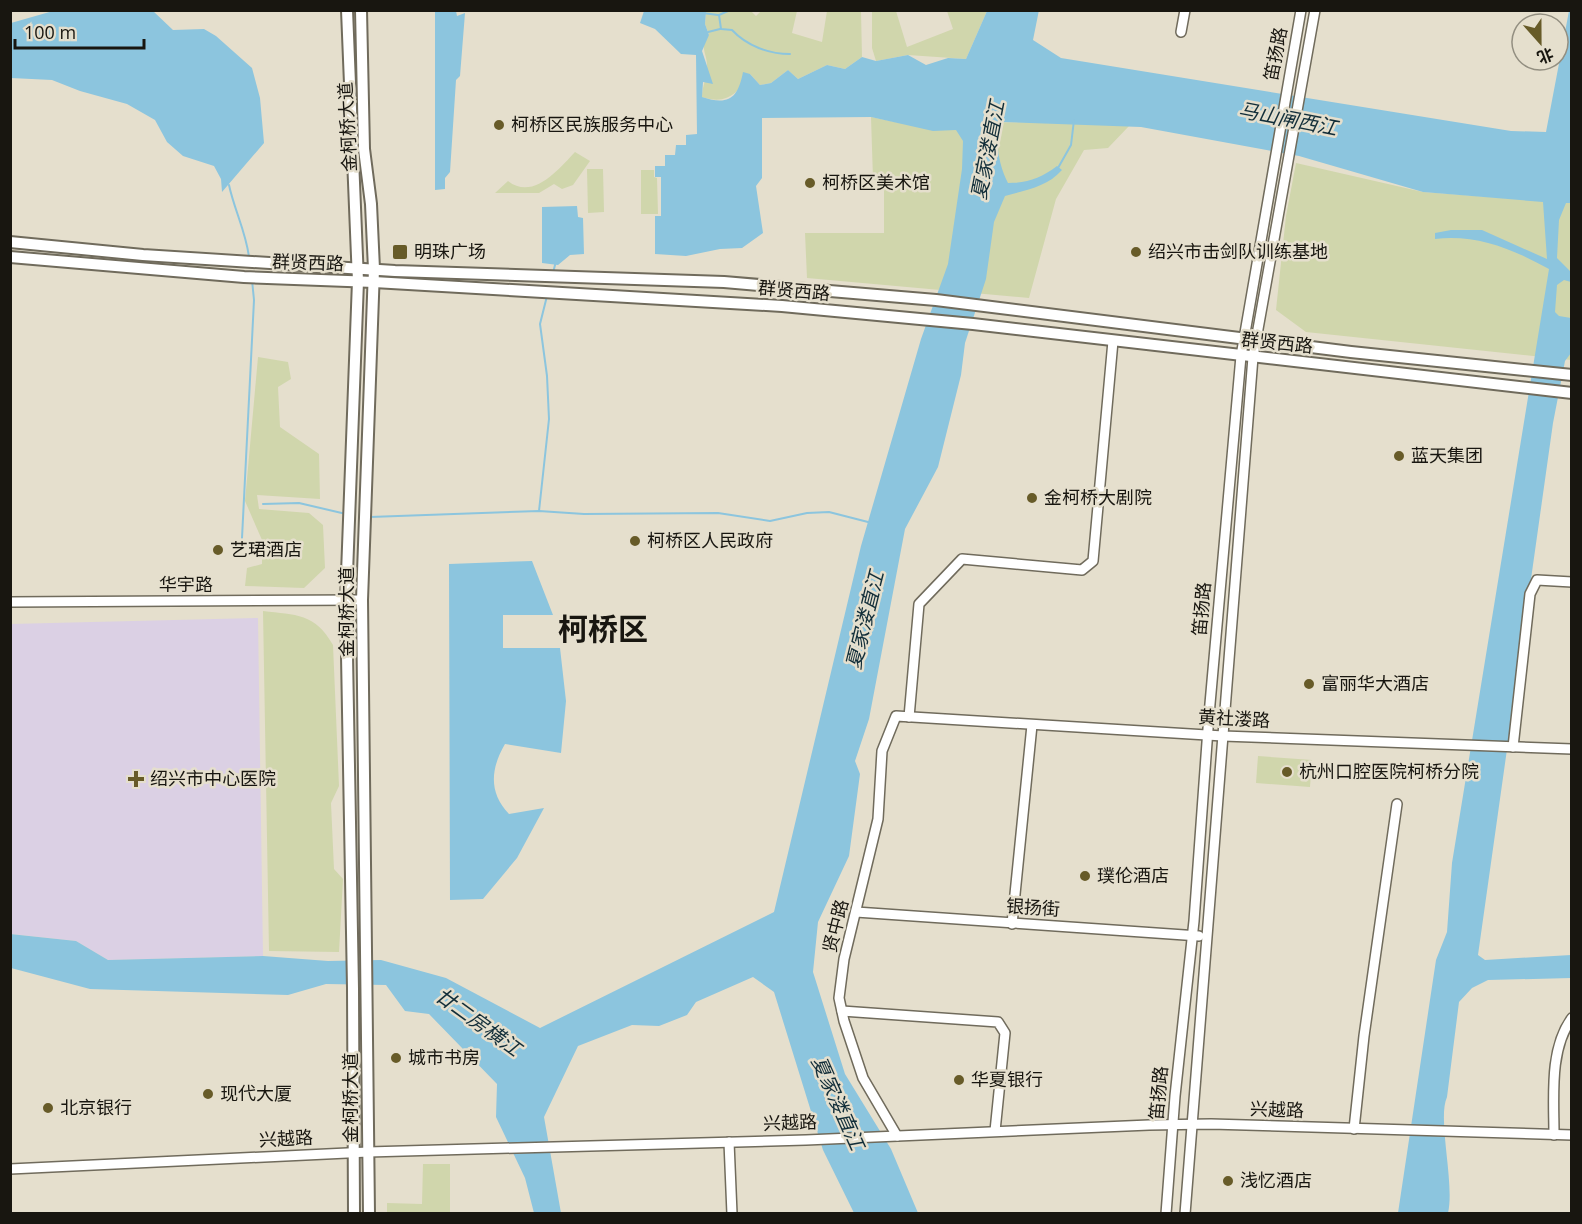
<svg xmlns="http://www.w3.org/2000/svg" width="1582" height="1224" font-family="'Open Sans','Noto Sans SC',sans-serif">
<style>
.medical{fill:#dbd0e4}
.green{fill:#d0d6ac}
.water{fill:#8cc5de}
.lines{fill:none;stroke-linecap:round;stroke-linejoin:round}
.stream{stroke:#8cc5de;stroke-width:2}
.minor-casing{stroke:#706b5c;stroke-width:12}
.major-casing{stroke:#706b5c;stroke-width:14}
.minor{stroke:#fff;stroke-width:9}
.major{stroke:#fff;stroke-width:10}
.poi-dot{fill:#675b28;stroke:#e5dfcd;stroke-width:2}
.labels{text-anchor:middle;stroke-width:5;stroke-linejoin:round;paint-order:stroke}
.street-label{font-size:18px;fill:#181610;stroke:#e5dfcd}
.poi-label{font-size:18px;fill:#181610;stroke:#e5dfcd;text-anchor:start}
.water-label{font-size:20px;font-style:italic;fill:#122e39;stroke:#e5dfcd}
.town-label{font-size:30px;font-weight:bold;fill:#181610;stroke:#e5dfcd}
</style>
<rect width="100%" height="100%" fill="#e5dfcd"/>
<path class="medical" d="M258 618 263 956 108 960 76 941 11 934 10 624Z"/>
<g class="green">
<path d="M699 11H751L756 16 761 11H797L792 33 822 42 827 11H861L862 57 845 69 827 65 798 79 788 70 771 83 760 85 750 74C737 94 727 105 702 97 702 87 707 77 707 68 708 54 698 47 709 35L705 24 706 12Z"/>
<path d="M872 11H896L907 47 953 29 947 11H987L966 59 908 55 876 61 872 48Z"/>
<path d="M871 117 900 123 1041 122 1130 125 1108 148 1084 150 1056 199 1029 298 807 278 805 233H884V185L873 179Z"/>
<path d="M575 152 590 161 573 185 562 189 554 184 539 193H495L508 181C533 201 559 169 575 152Z"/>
<path d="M1296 163 1423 192 1571 203V360L1306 332 1276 310 1286 216Z"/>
<path d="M587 169H603L604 212 588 213Z"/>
<path d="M641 170H654V177L657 178 658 214H641Z"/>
<path d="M258 357 288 362 291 379 278 387 280 427 319 454 320 499 257 495 259 509 309 513 323 525 325 568 304 588 245 586 247 568 262 564V540L245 501Z"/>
<path d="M263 611C296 615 315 613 333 645L339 786 331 803 334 869 343 879 339 952 269 951Z"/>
<path d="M1258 756 1312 760 1310 787 1256 783Z"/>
<path d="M423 1164H450V1213H387V1203L422 1204Z"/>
</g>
<g class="water">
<path d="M699 10 706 12 705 24 709 35 702 51 713 84 703 82 702 97C729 106 738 98 743 72L750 74 760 85 771 83 788 70 798 79 827 65 845 69 862 57 876 61 908 55 926 65 948 58 966 59 987 11 1039 10 1033 40 1061 58 1511 131 1546 132 1569 11H1571V203H1566L1559 220 1557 258 1571 272V282L1564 280 1557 285 1555 312 1559 316 1571 318V353L1565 361 1553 423 1478 955 1485 960 1571 955V978L1488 980 1472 988 1459 1002 1447 1097C1437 1119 1455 1183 1448 1213H1398L1436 960 1447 932 1452 863 1549 269C1513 249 1476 234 1435 239V233L1451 230H1482L1547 259 1543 202 1423 192 1299 156 1141 127 1001 122C994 141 999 166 1008 183 1028 183 1041 178 1057 166L1062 170C1047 187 1026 190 1005 196L994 222 986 279 965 343 961 375 938 467 905 529 869 719 855 761 860 774 849 856 818 922 813 972 845 1074 891 1149 918 1213H854L823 1150 774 992 753 977 696 1002 687 1015 659 1026 632 1025 578 1046 544 1117 561 1213H534L525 1178 496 1117 497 1084 429 1014 405 1011 386 985 326 984 288 995 90 989 11 968 10 934 76 941 108 960 263 956 328 961 381 960 446 978 540 1028 774 912 861 546 921 339 948 264 962 169 963 141 956 130 933 131 871 117 762 118V178L756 186 763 233 742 248 720 249 686 256 655 254V216H661V177H655V166H665V155H675L676 145H686V135L697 134 696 55 681 54 655 29 640 23 644 11Z"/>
<path d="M53 11H153L173 30 204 29 216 36 252 68 260 98 264 143 222 192 221 179 214 166 183 156 167 142 155 120 127 104 80 91 52 80 11 78V23Z"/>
<path d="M435 11H456L457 16 465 13 460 76 456 80 450 172 445 178V189L435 190Z"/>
<path d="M577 206 578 217 583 218 584 254 570 255 558 265 542 263V207Z"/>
<path d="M532 561 553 615H503V648H560L566 701 561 753 505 744C491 768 488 792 509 814L544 808 517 858 483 899 450 900 449 564Z"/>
</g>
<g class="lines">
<g class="stream">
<path d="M728 11 719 15 721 29 732 30C747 46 769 54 790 54"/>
<path d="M703 13 718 15"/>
<path d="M708 32 720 29"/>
<path d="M1058 168 1071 145 1074 120"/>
<path d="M229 185C234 209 246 232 249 257"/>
<path d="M553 273 556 261"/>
<path d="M263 504 299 503 346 514"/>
<path d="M539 511 549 419 547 376 540 324 547 296"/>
<path d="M370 517 539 511 584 514 718 513 770 521 807 513 829 512 868 522"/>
<path d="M242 538 254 300 252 280"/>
</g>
<g class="minor-casing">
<g id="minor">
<path d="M1181 32 1185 10"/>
<path d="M10 602 362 600"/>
<path d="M909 717 919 604 962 559 1082 570 1093 561 1113 341"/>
<path d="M1513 747 1530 594 1537 580 1572 582"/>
<path d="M856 912 1199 936"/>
<path d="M1012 924 1032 725"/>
<path d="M842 1011 998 1022 1005 1033 995 1131"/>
<path d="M1354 1129 1364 1036 1397 804"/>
<path d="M1554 1135C1554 1097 1549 1049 1572 1018"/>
<path d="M897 1136 863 1078 844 1021 839 998 844 959 878 819 882 751 896 716 1223 736 1572 749"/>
<path d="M729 1142 732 1214"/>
<path d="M10 1169 368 1152 806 1140 1149 1125 1211 1124 1572 1135"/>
<path d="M1166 1214 1175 1096 1194 921 1209 715 1241 356 1301 10"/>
<path d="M1185 1214 1253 357 1315 10"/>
</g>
</g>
<g class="major-casing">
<g id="major">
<path d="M347 10 358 281 346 600 353 988 354 1214"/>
<path d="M361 10 364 149 371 204 374 269 362 600 369 1214"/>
<path d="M10 242 143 255 395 271 724 282 936 300 1351 352 1572 375"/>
<path d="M10 257 244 277 374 282 782 306 973 324 1572 393"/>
</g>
</g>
<use href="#minor" class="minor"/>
<use href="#major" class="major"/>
</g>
<g class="poi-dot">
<circle cx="499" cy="125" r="6"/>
<circle cx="810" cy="183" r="6"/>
<rect x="392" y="244" width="16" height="16" rx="3"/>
<circle cx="1136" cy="252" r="6"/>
<circle cx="1399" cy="456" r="6"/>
<circle cx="1032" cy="498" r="6"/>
<circle cx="635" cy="541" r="6"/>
<circle cx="218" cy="550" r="6"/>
<circle cx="1309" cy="684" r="6"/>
<circle cx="1287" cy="772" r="6"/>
<path d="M133 770h6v6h6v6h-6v6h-6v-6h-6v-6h6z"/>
<circle cx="1085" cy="876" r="6"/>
<circle cx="396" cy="1058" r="6"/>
<circle cx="959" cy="1080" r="6"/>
<circle cx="208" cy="1094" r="6"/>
<circle cx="48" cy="1108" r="6"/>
<circle cx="1228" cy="1181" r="6"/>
</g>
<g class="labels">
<g class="street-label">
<text transform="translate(1276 54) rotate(-79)" y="6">笛扬路</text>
<text transform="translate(348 127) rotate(-93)" y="6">金柯桥大道</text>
<text transform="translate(308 263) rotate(2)" y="6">群贤西路</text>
<text transform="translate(794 291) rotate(5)" y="6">群贤西路</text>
<text transform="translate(1277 343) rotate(6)" y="6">群贤西路</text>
<text x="186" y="591">华宇路</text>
<text transform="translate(1202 609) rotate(-85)" y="6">笛扬路</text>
<text transform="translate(347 612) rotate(-90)" y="6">金柯桥大道</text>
<text transform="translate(1234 719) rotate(3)" y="6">黄社溇路</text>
<text transform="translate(1033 908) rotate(4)" y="6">银扬街</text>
<text transform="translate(836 926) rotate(-76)" y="6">贤中路</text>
<text transform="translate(1159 1093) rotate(-85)" y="6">笛扬路</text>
<text transform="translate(351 1098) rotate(-90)" y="6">金柯桥大道</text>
<text transform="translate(1277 1110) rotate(2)" y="6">兴越路</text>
<text transform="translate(790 1123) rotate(-2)" y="6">兴越路</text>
<text transform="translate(286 1139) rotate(-3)" y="6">兴越路</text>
</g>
<g class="poi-label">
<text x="511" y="131">柯桥区民族服务中心</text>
<text x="822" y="189">柯桥区美术馆</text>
<text x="414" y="258">明珠广场</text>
<text x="1148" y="258">绍兴市击剑队训练基地</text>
<text x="1411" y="462">蓝天集团</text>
<text x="1044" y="504">金柯桥大剧院</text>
<text x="647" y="547">柯桥区人民政府</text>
<text x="230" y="556">艺珺酒店</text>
<text x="1321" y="690">富丽华大酒店</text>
<text x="1299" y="778">杭州口腔医院柯桥分院</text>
<text x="150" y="785">绍兴市中心医院</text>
<text x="1097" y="882">璞伦酒店</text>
<text x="408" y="1064">城市书房</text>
<text x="971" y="1086">华夏银行</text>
<text x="220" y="1100">现代大厦</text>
<text x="60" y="1114">北京银行</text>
<text x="1240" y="1187">浅忆酒店</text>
</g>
<g class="water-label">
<text transform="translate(1288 119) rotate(11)" y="7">马山闸西江</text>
<text transform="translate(988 150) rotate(-79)" y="7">夏家溇直江</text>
<text transform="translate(865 620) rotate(-76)" y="7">夏家溇直江</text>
<text transform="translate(478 1022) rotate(36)" y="7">廿二房横江</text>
<text transform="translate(838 1103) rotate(66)" y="7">夏家溇直江</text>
</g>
<g class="town-label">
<text x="603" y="640">柯桥区</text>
</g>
</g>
<rect width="1582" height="1224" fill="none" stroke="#181610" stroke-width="24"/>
<g transform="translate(1540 42) rotate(159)"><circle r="28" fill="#e5dfcd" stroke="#938f81" stroke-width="1.5"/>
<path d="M0-4.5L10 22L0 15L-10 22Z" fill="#675b28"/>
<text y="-9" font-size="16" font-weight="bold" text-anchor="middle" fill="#181610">北</text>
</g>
<path d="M15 39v9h129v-9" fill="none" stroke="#181610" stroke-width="3"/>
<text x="24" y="39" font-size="18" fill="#181610" stroke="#e5dfcd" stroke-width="4.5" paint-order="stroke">100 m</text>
</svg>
